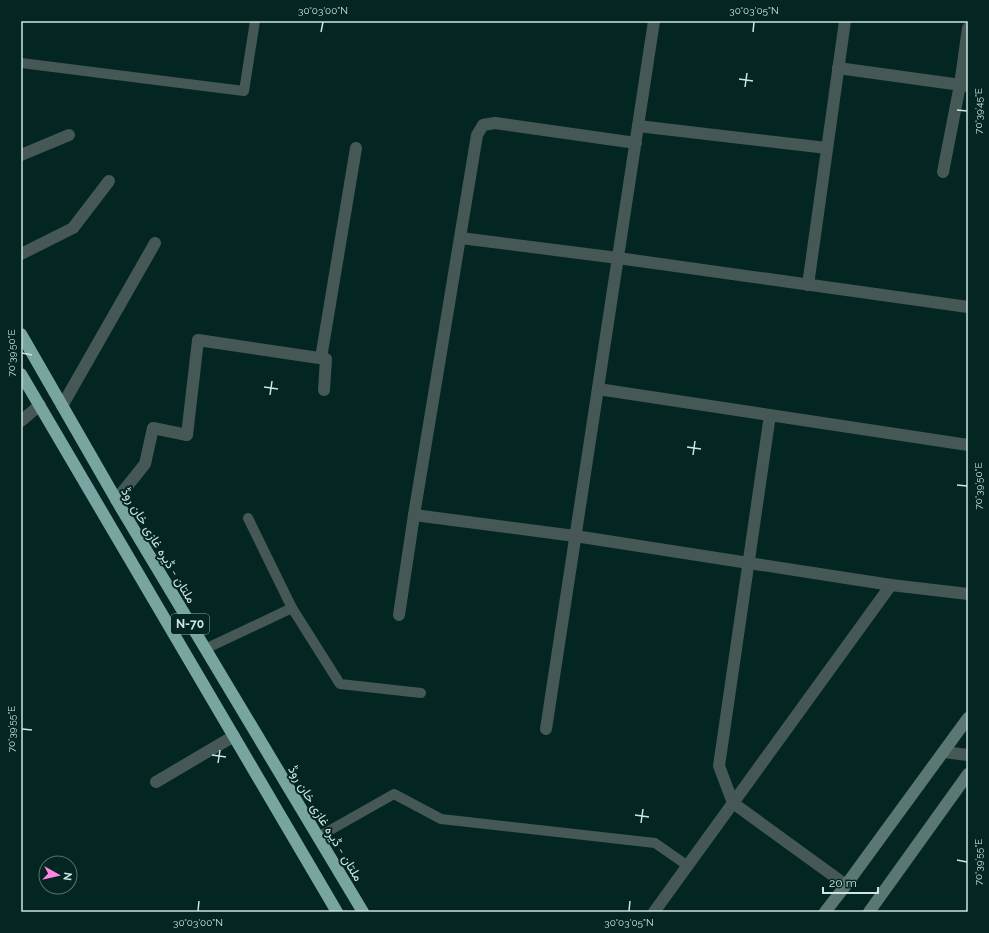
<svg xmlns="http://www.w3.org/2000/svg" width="989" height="933" font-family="Raleway,Vazirmatn,sans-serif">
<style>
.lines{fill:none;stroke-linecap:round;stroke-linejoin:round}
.lane{stroke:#465856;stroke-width:10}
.street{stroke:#465856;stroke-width:12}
.secondary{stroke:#5b7774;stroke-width:12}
.highway{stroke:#79a5a0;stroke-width:12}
.ticks{fill:none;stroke:#cde4e1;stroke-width:1.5}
.labels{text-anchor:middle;stroke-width:4;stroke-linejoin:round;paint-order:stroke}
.shield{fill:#042623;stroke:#91aba8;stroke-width:1}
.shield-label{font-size:12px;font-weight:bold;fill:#cde4e1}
.street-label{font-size:13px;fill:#cde4e1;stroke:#042623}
.neatline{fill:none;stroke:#cde4e1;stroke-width:1.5}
.ticks-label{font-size:10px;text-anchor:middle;fill:#cde4e1}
</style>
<rect width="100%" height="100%" fill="#042623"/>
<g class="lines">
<g class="lane">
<path d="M21 63 244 91 255 21"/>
<path d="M248 518 292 608 340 684 421 693"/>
<path d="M205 649 292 608"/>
<path d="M318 837 394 794 441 819 655 843 688 866"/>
</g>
<g class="street">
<path d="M838 68 968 86"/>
<path d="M638 126 827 148"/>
<path d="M21 155 69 135"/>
<path d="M943 172 960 85 968 28"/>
<path d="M461 238 618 258 968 307"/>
<path d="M21 254 73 228 109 181"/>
<path d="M808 285 845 21"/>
<path d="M321 358 356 148"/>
<path d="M598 389 968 445"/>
<path d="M62 406 155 243"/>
<path d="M770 415 719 766 733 803 846 885"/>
<path d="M21 421 40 405"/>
<path d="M116 500 145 464 153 428 187 435 198 340 326 359 324 390"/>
<path d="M414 515 575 536 891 585 968 594"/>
<path d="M399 615 414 515 477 135 483 125 495 123 636 143"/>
<path d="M546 729 654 21"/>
<path d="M944 752 968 755"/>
<path d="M156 782 234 736"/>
<path d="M654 912 891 585"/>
</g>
<g class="secondary">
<path d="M825 912 846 885 968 718"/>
<path d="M869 912 968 774"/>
</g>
<g class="highway">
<path d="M21 334 121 508 363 912"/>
<path d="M21 374 337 912"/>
</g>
</g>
<path class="ticks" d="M321 32 323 22M753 32 754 22M739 79 753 81M745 87 747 73M957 110 967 111M22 353 32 355M264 387 278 389M270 395 272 381M687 447 701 449M693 455 695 441M957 485 967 486M22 729 32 730M212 755 226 757M218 763 220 750M635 815 649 817M641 823 643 809M957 860 967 862M198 911 199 901M629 911 630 901"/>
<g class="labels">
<rect class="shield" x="171" y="614" width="38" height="20" rx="3"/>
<g class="shield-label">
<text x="190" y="628">N-70</text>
</g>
<g class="street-label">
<text transform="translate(159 545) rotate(59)" y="5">ملتان - ڈیرہ غازی خان روڈ</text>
<text transform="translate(326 823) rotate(59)" y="5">ملتان - ڈیرہ غازی خان روڈ</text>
</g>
</g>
<rect width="989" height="933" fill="none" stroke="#042623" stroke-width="44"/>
<g transform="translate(58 875) rotate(98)"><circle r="19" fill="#042623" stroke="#54726f"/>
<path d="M0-3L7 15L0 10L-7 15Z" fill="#fe85e0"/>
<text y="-6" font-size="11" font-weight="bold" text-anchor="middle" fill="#cde4e1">N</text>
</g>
<path d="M823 887v6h55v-6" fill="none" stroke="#cde4e1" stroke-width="2"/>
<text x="829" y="887" font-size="12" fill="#cde4e1" stroke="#042623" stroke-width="3" paint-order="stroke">20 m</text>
<rect x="22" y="22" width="945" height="889" class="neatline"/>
<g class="ticks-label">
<text x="323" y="14">30°03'00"N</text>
<text x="754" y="14">30°03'05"N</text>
<text transform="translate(978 111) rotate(-90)" y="4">70°39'45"E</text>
<text transform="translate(11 353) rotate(-90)" y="4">70°39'50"E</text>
<text transform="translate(978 486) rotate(-90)" y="4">70°39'50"E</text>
<text transform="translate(11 729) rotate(-90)" y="4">70°39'55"E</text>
<text transform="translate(978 862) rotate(-90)" y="4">70°39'55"E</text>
<text x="198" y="926">30°03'00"N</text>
<text x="629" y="926">30°03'05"N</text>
</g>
</svg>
